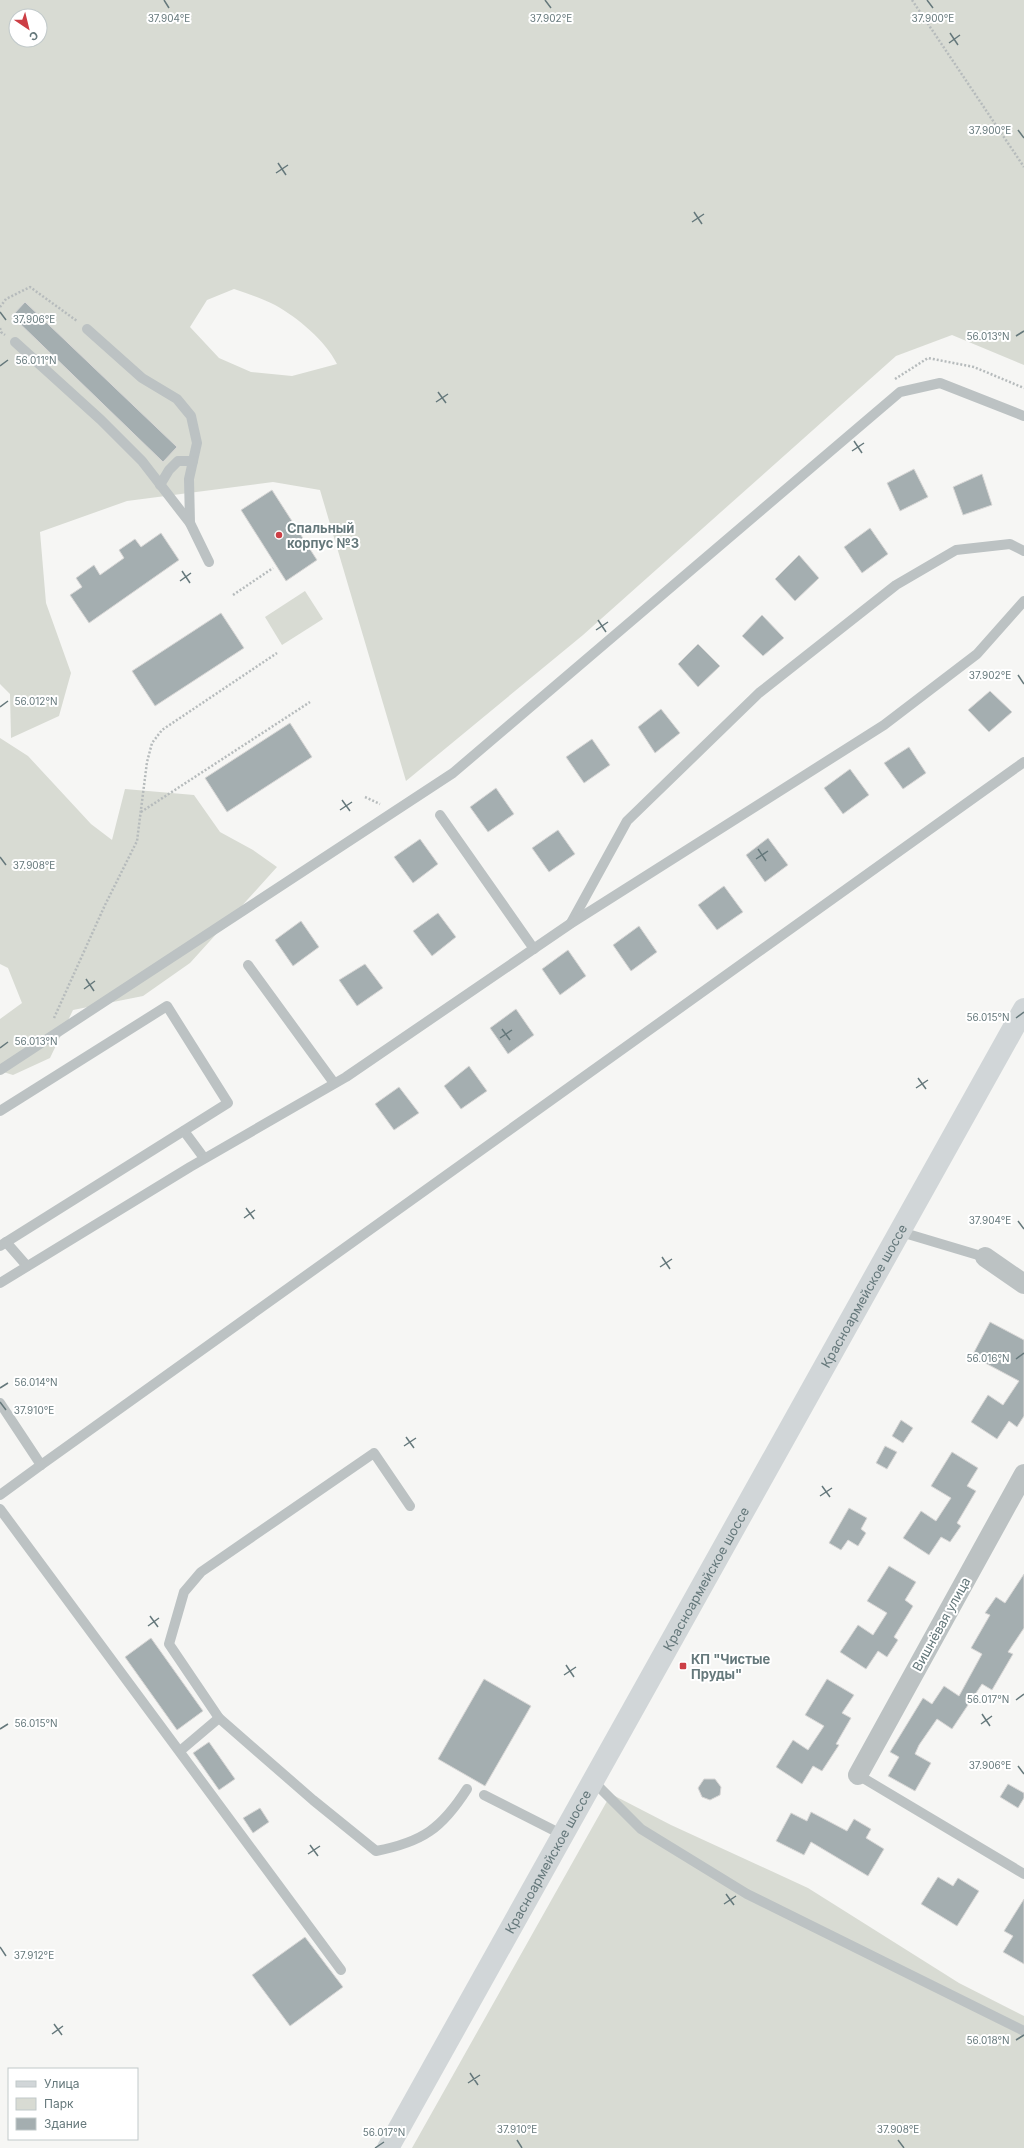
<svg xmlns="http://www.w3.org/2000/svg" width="1024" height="2148" font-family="Inter,sans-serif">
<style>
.green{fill:#d8dbd3;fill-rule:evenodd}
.building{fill:#a4aeb0;stroke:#d8d7d6}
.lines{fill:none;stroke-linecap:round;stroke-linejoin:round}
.path{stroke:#b6bbbc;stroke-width:2.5;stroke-dasharray:2 2;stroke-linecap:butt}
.lane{stroke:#bcc2c3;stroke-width:10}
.street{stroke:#bcc2c3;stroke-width:20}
.secondary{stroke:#d1d6d8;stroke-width:22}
.ticks{fill:none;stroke:#65787b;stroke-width:1.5}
.poi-dot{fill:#cc3e45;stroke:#fff;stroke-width:1.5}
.labels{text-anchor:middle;stroke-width:4;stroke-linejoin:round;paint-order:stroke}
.poi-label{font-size:13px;font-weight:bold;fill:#65787b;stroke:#fff;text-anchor:start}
.street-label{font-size:13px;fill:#65787b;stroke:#fff}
.ticks-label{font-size:10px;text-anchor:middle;fill:#65787b;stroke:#fff;stroke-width:4;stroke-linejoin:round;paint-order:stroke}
</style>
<rect width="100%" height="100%" fill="#f6f6f4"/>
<g class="green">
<path d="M0 0H1024V365L952 335 896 356 583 635 406 781 320 490 273 482 127 501 40 532 46 603 71 673 59 716 11 738 10 694 0 684ZM16 16H40V40H16ZM234 289C248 294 262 298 275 305 298 318 325 340 337 364L292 376 251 372 219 358 190 327 207 300Z"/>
<path d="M305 591 323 619 282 645 265 617Z"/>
<path d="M0 738 28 756 91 824 112 840 125 789 194 795 220 832 253 850 277 867 190 963 143 996 73 1010 50 1058 13 1075 0 1071V1019L22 1003 8 968 0 964Z"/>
<path d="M611 1794 671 1825 808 1888 959 1983 1024 2016V2148H412Z"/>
</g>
<g class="building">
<path d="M25 302 177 447 163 462 12 316Z"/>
<path d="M914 469 928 497 900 511 887 483Z"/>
<path d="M982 474 992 505 963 515 953 487Z"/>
<path d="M272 490 317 560 286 581 241 510Z"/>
<path d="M870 528 888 554 862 573 844 547Z"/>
<path d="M161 533 179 560 89 623 70 595 82 587 76 578 94 565 100 575 124 558 119 550 135 539 141 547Z"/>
<path d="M799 555 819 578 795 601 775 579Z"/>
<path d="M221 613 244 648 155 706 132 671Z"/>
<path d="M762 615 784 638 763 656 742 636Z"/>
<path d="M698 644 720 666 698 687 678 664Z"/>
<path d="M990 691 1012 712 989 732 968 710Z"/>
<path d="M661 709 680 733 655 753 638 727Z"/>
<path d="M290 723 312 757 227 812 205 778Z"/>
<path d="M592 739 610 765 584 783 566 757Z"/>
<path d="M909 747 926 773 903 789 884 763Z"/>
<path d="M850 769 869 795 843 814 824 788Z"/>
<path d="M496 788 514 814 488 832 470 807Z"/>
<path d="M558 830 575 854 549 872 532 848Z"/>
<path d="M768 838 788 865 765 882 746 855Z"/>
<path d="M420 839 438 864 413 883 394 857Z"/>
<path d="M724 886 743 912 717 930 698 905Z"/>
<path d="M438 913 456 937 432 956 413 931Z"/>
<path d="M301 921 319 947 293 966 275 940Z"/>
<path d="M639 926 657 952 631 971 613 945Z"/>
<path d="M568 950 586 976 560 995 542 969Z"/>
<path d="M365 964 383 988 357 1006 339 980Z"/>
<path d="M516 1009 534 1035 508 1054 490 1028Z"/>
<path d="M469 1066 487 1091 461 1109 444 1086Z"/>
<path d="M399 1087 419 1113 394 1130 375 1104Z"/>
<path d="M990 1322 1024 1340V1416L1017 1427 1009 1421 997 1439 971 1422 988 1395 1003 1405 1019 1381 972 1356Z"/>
<path d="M901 1420 913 1428 903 1443 892 1436Z"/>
<path d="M885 1446 897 1452 887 1469 876 1463Z"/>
<path d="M952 1452 978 1468 967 1486 976 1491 957 1523 961 1526 950 1542 941 1537 929 1555 903 1538 921 1511 936 1521 951 1498 931 1486Z"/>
<path d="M849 1508 867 1518 861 1529 866 1533 858 1546 848 1540 841 1550 829 1543Z"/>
<path d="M889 1566 916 1582 905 1600 913 1606 894 1637 898 1640 887 1657 878 1651 866 1669 840 1652 858 1625 873 1635 887 1613 867 1601Z"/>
<path d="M1024 1574V1628L1008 1652 1013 1654 992 1690 982 1684 952 1729 937 1719 919 1745 915 1754 931 1763 915 1791 888 1776 899 1757 890 1752 923 1698 932 1704 944 1686 959 1696 982 1654 971 1648 990 1615 985 1613 996 1597 1005 1603Z"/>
<path d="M151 1638 203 1711 177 1730 125 1657Z"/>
<path d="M484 1679 531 1706 485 1786 438 1759Z"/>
<path d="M827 1679 854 1695 842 1713 851 1718 836 1744 839 1745 822 1771 813 1766 802 1784 776 1767 793 1740 808 1750 824 1726 805 1715Z"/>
<path d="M209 1742 235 1779 219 1790 193 1753Z"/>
<path d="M704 1779H715L721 1787 720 1795 710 1800 702 1797 698 1788Z"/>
<path d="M1008 1784 1024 1793V1798L1018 1808 1000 1797Z"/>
<path d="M260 1808 269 1822 253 1833 243 1818Z"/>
<path d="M811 1812 847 1831 854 1819 871 1829 866 1838 884 1849 868 1876 811 1842 804 1855 776 1841 791 1813 807 1821Z"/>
<path d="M938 1877 953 1886 958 1878 979 1891 957 1926 921 1904Z"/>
<path d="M1024 1899V1964L1003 1952 1013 1936 1004 1931Z"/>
<path d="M305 1937 343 1987 290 2026 252 1975Z"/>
</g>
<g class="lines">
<g class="path">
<path d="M912 0 1024 167"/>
<path d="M0 307 6 299 30 287 77 321"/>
<path d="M0 328 1 332 5 335"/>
<path d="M895 379 928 358 974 367 1024 388"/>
<path d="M233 595 273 568"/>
<path d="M365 797 380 804"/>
<path d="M141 812 310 702"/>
<path d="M54 1018 105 905 137 841 147 762 152 743 162 730 277 653"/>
</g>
<g class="lane">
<path d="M87 329 142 378 177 399 191 416 197 443 189 479 190 523"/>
<path d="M15 342 101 420 142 461 190 523 209 562"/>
<path d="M160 485 169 470 178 461H193"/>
<path d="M440 815 534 949"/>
<path d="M571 923 627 821 759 693 896 585 956 550 1010 544 1024 551"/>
<path d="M248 965 334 1083"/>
<path d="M0 1070 453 773 900 392 940 383 1024 416"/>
<path d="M0 1111 167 1006 228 1103 0 1246"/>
<path d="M184 1131 204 1158"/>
<path d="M901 1232 988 1258"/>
<path d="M6 1242 27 1266"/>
<path d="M0 1283 190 1167 346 1077 570 924 884 725 977 654 1024 601"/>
<path d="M0 1403 41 1465 1024 762"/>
<path d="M0 1495 41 1465"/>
<path d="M410 1506 374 1453 201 1572 184 1592 169 1644 219 1718 313 1800 376 1851C423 1842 442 1828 467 1789"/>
<path d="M0 1509 341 1970"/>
<path d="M180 1751 219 1718"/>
<path d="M858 1775 1024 1874"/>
<path d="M593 1781 641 1829 747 1894 1024 2031"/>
<path d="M484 1795 563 1835"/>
</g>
<g class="street">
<path d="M985 1257 1024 1284"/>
<path d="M858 1775 1024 1474"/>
</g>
<path class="secondary" id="s1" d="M388 2148 1024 1009"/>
</g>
<path class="ticks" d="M164 0 169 8M545 0 551 8M927 0 933 8M950 33 958 45M949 43 960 35M1018 130 1024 138M278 163 286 175M276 173 288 165M694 212 702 224M692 222 704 214M0 312 6 320M1016 336 1024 331M0 366 8 360M438 392 446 403M436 402 448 394M854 441 862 453M852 451 864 443M182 571 190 583M180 581 191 573M598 620 606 632M596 630 608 622M1018 675 1024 684M0 707 8 701M342 800 350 811M340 810 352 802M758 849 766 861M0 857 6 865M756 859 768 851M86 979 94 991M84 989 95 981M1016 1018 1024 1012M502 1029 510 1040M500 1038 512 1030M0 1048 8 1042M918 1078 926 1089M916 1088 928 1080M246 1208 254 1219M244 1218 255 1210M1018 1221 1024 1229M662 1257 670 1269M660 1267 672 1259M1016 1359 1024 1353M0 1388 8 1383M0 1402 6 1410M406 1437 414 1448M404 1446 416 1438M822 1486 830 1497M820 1496 832 1488M150 1616 158 1627M148 1626 159 1618M566 1665 574 1677M564 1675 576 1667M1016 1700 1024 1694M982 1714 990 1726M981 1724 992 1716M0 1729 8 1724M1018 1766 1024 1774M310 1845 318 1856M308 1854 320 1846M726 1894 734 1905M724 1904 736 1896M0 1947 6 1956M54 2024 62 2035M52 2034 63 2026M1016 2040 1024 2035M470 2073 478 2085M468 2083 480 2075M517 2140 522 2148M898 2140 904 2148M375 2148 384 2142"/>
<g class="poi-dot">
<circle cx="279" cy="535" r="4"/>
<rect x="679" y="1662" width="8" height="8" rx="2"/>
</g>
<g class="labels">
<g class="poi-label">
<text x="287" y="533">Спальный<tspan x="287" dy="15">корпус №3</tspan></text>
<text x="691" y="1664">КП "Чистые<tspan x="691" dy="15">Пруды"</tspan></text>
</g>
<g class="street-label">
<text dy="5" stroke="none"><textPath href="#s1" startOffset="976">Красноармейское шоссе</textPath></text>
<text dy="5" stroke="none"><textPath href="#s1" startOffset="652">Красноармейское шоссе</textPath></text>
<text transform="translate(941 1624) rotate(-61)" y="5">Вишнёвая улица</text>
<text dy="5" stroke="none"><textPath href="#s1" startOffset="328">Красноармейское шоссе</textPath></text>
</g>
</g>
<g class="ticks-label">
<text x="169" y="22">37.904°E</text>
<text x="551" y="22">37.902°E</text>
<text x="933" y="22">37.900°E</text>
<text x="990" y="134">37.900°E</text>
<text x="34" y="323">37.906°E</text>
<text x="988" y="340">56.013°N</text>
<text x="36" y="364">56.011°N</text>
<text x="990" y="679">37.902°E</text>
<text x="36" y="705">56.012°N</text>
<text x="34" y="869">37.908°E</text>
<text x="988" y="1021">56.015°N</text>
<text x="36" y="1045">56.013°N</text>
<text x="990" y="1224">37.904°E</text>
<text x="988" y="1362">56.016°N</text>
<text x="36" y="1386">56.014°N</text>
<text x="34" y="1414">37.910°E</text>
<text x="988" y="1703">56.017°N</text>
<text x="36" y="1727">56.015°N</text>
<text x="990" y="1769">37.906°E</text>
<text x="34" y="1959">37.912°E</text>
<text x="988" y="2044">56.018°N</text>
<text x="517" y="2133">37.910°E</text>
<text x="898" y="2133">37.908°E</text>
<text x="384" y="2136">56.017°N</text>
</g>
<rect x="8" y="2068" width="130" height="72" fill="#ffffff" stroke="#c1c9ca"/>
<rect x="16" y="2081" width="20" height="6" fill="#d1d6d8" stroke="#c1c9ca"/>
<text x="44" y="2088" font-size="12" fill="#65787b">Улица</text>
<rect x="16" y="2098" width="20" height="12" fill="#d8dbd3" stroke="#c1c9ca"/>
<text x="44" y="2108" font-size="12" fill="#65787b">Парк</text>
<rect x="16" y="2118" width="20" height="12" fill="#a4aeb0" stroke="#c1c9ca"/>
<text x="44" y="2128" font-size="12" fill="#65787b">Здание</text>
<g transform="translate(28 28) rotate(145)"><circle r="19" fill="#ffffff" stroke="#c1c9ca"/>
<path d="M0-3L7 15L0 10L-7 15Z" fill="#cc3e45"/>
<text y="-6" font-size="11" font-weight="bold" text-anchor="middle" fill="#65787b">С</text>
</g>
</svg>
